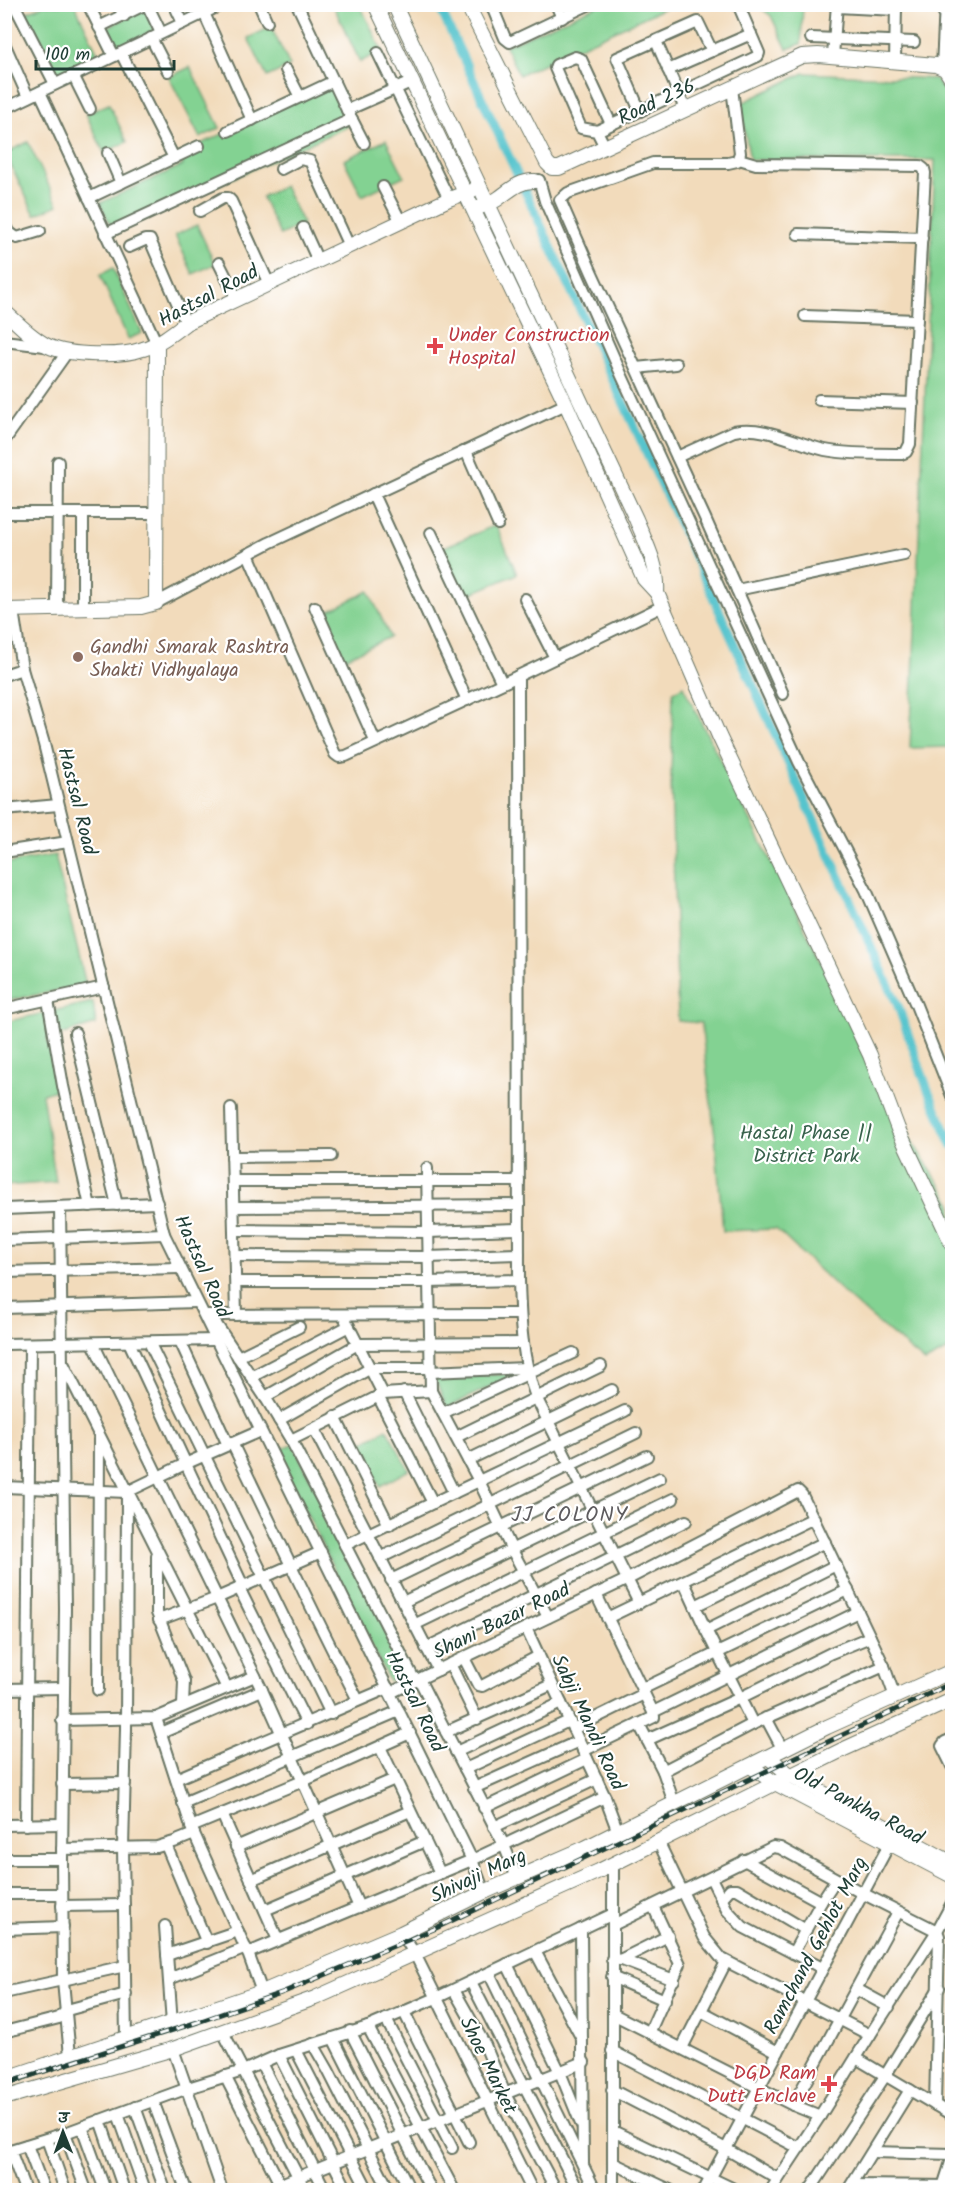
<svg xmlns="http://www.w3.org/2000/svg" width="957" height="2195" font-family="Kalam,'Playpen Sans Deva',sans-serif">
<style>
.green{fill:#83d292;stroke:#518863;stroke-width:1.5}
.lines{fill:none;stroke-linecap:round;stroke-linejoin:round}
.canal{stroke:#57c4cd;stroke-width:9}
.street-casing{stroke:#697463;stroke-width:14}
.secondary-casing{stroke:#697463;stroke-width:16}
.street{stroke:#fff;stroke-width:10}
.secondary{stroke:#fff;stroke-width:14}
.rail-casing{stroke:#1f3d34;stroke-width:5}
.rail{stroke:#fff;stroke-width:3;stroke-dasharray:9;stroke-linecap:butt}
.health-dot{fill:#e0444e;stroke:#fff;stroke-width:2}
.education-dot{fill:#8d6e63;stroke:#fff;stroke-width:2}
.labels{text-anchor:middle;stroke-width:4.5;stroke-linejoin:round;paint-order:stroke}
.street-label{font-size:20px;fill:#1f3d34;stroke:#fff}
.health-label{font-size:20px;fill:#be3a42;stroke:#fff;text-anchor:start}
.education-label{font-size:20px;fill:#785e54;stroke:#fff;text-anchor:start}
.park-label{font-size:20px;fill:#38624c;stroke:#fff}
.neighbourhood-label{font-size:21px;letter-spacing:1.5px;fill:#5e5c5f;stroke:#fff}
</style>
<rect width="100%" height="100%" fill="#fff"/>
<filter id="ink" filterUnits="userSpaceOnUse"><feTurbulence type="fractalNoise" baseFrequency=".0167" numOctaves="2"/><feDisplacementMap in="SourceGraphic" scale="12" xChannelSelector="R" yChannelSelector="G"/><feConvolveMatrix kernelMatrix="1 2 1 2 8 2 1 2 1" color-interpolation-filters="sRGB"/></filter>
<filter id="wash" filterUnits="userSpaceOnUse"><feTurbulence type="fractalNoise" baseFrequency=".008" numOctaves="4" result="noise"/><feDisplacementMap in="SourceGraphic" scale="24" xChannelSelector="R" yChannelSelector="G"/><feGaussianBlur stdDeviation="1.35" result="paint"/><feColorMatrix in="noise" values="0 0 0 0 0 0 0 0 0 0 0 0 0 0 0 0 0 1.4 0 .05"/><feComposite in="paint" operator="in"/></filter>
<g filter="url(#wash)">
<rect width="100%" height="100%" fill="#f2dbbb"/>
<g class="green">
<path d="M44 5H75L99 56 55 77 25 13Z"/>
<path d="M333 5H360L382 51 360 62Z"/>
<path d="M599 5H671L519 75 505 46Z"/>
<path d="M757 5H803L801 44 787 49 771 16Z"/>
<path d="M145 9 155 30 114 50 104 29Z"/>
<path d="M271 27 290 66 267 77 248 38Z"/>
<path d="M190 67 220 128 200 138 169 77Z"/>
<path d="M804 73 936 79 952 103V747L910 748 935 160H750L740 104Z"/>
<path d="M330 85 348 126 114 232 100 203 183 165 179 154Z"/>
<path d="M109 104 127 142 104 153 86 114Z"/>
<path d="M386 140 404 176 362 196 344 160Z"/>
<path d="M28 142 58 205 35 215 5 153Z"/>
<path d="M284 186 303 224 280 235 262 197Z"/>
<path d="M197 225 215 264 193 274 175 235Z"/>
<path d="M113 268 142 333 128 339 100 275Z"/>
<path d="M496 525 517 574 463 597 442 548Z"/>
<path d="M369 591 390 637 343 659 322 614Z"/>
<path d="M683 686 851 1021 877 1088 952 1203V1348L925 1362 852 1301 776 1229 723 1231 715 1136 701 1023 678 1021 671 779 673 692Z"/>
<path d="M55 855 86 985 5 1001V864Z"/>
<path d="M93 1002 96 1024 47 1039 60 1089 42 1094 56 1182 5 1186V1022Z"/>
<path d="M515 1374 447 1408 434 1377Z"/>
<path d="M387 1429 409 1470 380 1486 358 1445Z"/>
<path d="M293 1444 408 1674 389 1681 276 1451Z"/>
</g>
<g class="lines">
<path class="canal" d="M438 4 695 557 898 1006 928 1090 952 1145"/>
</g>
</g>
<g filter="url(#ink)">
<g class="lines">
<g class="street-casing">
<g id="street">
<path d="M14 4 55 84"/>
<path d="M88 4 114 56"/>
<path d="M118 4 124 16"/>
<path d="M147 4 161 33"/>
<path d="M174 4 183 23"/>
<path d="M259 4 267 22"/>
<path d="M297 4 347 110"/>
<path d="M491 4 505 38 510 42 590 4"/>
<path d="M556 4 562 18"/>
<path d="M837 7 896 10"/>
<path d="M204 13 252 120"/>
<path d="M99 27 146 4"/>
<path d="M151 38 168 71"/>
<path d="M811 38 914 42"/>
<path d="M656 41 685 109"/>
<path d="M4 43 28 97"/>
<path d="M121 53 174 158"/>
<path d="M378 53 449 199"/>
<path d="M833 56 837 4"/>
<path d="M895 62 896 5"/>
<path d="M942 67 945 4"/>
<path d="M286 70 300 97"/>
<path d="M668 70 751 34"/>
<path d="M73 75 90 109"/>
<path d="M732 88 740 153 737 161 728 163H653L568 193 560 200 592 273 705 518 783 694"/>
<path d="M40 92 157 344"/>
<path d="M4 95 10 106"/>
<path d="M4 109 223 4"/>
<path d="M640 111 617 58 698 22 712 51"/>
<path d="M228 131 334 81"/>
<path d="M597 131 758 56 759 53 738 4"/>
<path d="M364 143 347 110 411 82"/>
<path d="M4 146 5 148"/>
<path d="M605 147 597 131 581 128 555 68 556 65 575 57 581 59 611 124"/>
<path d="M108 153 121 183"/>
<path d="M281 169 300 159 310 161 349 246"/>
<path d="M539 180 545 201 622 376 799 762 866 890 916 1005 952 1096"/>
<path d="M383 187 401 222"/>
<path d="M89 198 199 146"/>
<path d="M200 211 223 198H228L231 201 269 284"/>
<path d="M4 223 10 233 17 238 40 231"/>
<path d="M303 228 318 261"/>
<path d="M105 234 352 119"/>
<path d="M798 234 922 238"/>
<path d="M129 247 145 240H150L186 323"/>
<path d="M219 263 237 299"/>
<path d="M805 316 917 320"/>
<path d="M4 341 45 346"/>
<path d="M636 368 676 364"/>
<path d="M819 400 913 403"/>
<path d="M4 441 68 351"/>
<path d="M466 451 498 524"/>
<path d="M677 457 734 431C766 425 794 443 825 450 849 455 876 453 901 454L906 452 910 444 925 173 924 169 920 166 756 164 739 159"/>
<path d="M373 494 467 700"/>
<path d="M4 513H155"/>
<path d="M431 533 502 683"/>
<path d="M248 554 335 754 339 757 346 756 518 676"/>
<path d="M737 590 904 555"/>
<path d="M525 599 555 658"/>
<path d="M156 603 269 543 566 404"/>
<path d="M315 607 375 741"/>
<path d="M57 609 58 462"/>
<path d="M83 609V513"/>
<path d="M13 610 22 669 44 744 164 1234 472 1860 484 1892"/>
<path d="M4 675 22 669"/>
<path d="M4 810 58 805"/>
<path d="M4 852 68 842"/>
<path d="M48 1000 63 1086 90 1206"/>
<path d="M4 1009 104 987"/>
<path d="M75 1033 117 1205"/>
<path d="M231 1108 236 1315"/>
<path d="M232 1157 331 1156"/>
<path d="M427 1168 431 1391 479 1481 512 1550 548 1617"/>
<path d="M233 1181H519"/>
<path d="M60 1207 65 1609 62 1859 63 1981 70 2056"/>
<path d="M234 1207 519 1205"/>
<path d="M4 1209 157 1203"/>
<path d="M234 1230 428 1232 519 1229"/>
<path d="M4 1240 164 1234"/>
<path d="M235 1256 428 1257 519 1254"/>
<path d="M4 1272 180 1268"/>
<path d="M236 1282H428L519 1280"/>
<path d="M4 1308 196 1302"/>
<path d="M205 1315 520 1314"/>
<path d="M210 1315 267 1400 291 1440 415 1681"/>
<path d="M346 1321 383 1394"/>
<path d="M180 1341 228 1445"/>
<path d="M129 1342 243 1586"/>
<path d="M149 1342 331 1714"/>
<path d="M93 1343 262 1690 359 1907"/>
<path d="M4 1344 215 1340"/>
<path d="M238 1357 299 1327"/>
<path d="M64 1365 227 1688"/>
<path d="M430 1372 526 1368"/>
<path d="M251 1377 349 1326"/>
<path d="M404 1392 454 1493"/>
<path d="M378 1396 433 1503"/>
<path d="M265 1397 358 1344 523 1343"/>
<path d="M443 1413 573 1353"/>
<path d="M335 1417 389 1525"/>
<path d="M279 1420 371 1368H430"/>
<path d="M314 1429 438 1670"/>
<path d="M456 1437 601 1366"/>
<path d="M291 1440 383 1394 431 1391"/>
<path d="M232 1443C274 1529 314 1616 358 1700"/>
<path d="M468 1460 612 1390"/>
<path d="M4 1487 127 1492 185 1464 260 1431"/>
<path d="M345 1545 625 1411"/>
<path d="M157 1556V1613L184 1681 183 1706"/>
<path d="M380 1558 636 1433"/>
<path d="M391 1580 647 1456"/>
<path d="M684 1582 706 1630 753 1724"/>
<path d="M239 1588 307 1724"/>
<path d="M596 1594 653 1712"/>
<path d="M403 1602 660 1478"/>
<path d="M639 1603 536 1397C522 1360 520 1320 519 1280L518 676 663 606"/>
<path d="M695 1606 825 1542"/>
<path d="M607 1618 814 1518"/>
<path d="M159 1620 217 1598 321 1552"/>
<path d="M414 1625 673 1499"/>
<path d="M526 1628 605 1797 618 1832"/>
<path d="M706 1630 836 1565"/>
<path d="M426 1648 686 1521"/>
<path d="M464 1658 478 1685 482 1686 539 1656"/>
<path d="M450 1664 477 1719"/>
<path d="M419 1679 504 1845 517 1878"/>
<path d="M4 1689 63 1688"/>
<path d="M642 1689 848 1590"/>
<path d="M98 1690 99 1439"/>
<path d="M390 1693 628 1579 798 1491 802 1495 884 1666 895 1697"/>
<path d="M156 1718 192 1829 249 1956 262 1992"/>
<path d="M766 1718 783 1750"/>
<path d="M62 1720 156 1718 255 1676"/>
<path d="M639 1724 663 1771 674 1803"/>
<path d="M573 1729 644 1694"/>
<path d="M446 1732 551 1685"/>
<path d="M161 1733 262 1690"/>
<path d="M952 1739 945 1742 942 1746 952 1766"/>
<path d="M647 1740 740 1698 831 1653 870 1637"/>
<path d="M380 1747 440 1873"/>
<path d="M583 1751 654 1717 653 1712 858 1612"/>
<path d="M456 1752 561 1703"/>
<path d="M465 1769 569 1721"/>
<path d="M663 1771 753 1724 884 1666"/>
<path d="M176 1779 388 1688"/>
<path d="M62 1784 125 1783"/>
<path d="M474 1788 579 1741"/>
<path d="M183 1803 399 1711"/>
<path d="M484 1808 587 1759"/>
<path d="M222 1814 278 1940"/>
<path d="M4 1825 62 1824"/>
<path d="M26 1825 30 1344"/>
<path d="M191 1827 303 1781 410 1733"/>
<path d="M494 1827 597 1779"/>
<path d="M658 1841 704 1937 722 1959 870 2035"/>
<path d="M166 1845 207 1943"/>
<path d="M236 1847 395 1779"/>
<path d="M62 1849 157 1847 174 1842 194 1834"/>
<path d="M4 1859H62"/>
<path d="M744 1860 821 1902"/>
<path d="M711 1878 727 1910 743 1927 822 1968"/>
<path d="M251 1880 410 1811"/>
<path d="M4 1894H62"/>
<path d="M721 1899 730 1889H737L806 1930"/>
<path d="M62 1906 124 1905"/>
<path d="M265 1910 425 1841"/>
<path d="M613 1925 773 1847 780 1848 862 1893 937 1931 939 1936 935 2105"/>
<path d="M165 1926 172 2024"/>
<path d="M4 1929 63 1927"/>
<path d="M581 1929 583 2163"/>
<path d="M401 1933 415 1954 532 2190"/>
<path d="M535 1951 582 2039"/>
<path d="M248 1953 472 1860 605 1797"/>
<path d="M793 1953 821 1902 836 1879"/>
<path d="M167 1955 238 1931"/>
<path d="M612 1959 622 1960 674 1980"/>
<path d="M620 1960 668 1936"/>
<path d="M507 1964 560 2072 581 2124"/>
<path d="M489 1973 595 2190"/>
<path d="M612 1977 665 2000"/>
<path d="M169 1979 246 1948"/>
<path d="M471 1982 578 2190"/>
<path d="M856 1989 889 2007"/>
<path d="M454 1990 485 2045 505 2094 556 2190"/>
<path d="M4 1993 125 1966"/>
<path d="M701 2011 778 2052"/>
<path d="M404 2012 469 2142"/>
<path d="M613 2014 793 2105 820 2116"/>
<path d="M386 2019 452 2148"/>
<path d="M368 2027 454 2190"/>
<path d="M350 2031 431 2190"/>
<path d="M650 2031 680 1964 653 1906"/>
<path d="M4 2032 59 2018 67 2010 126 1994"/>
<path d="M223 2032 305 2190"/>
<path d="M126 2038 123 1848 126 1729 127 1492"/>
<path d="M333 2038 410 2190"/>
<path d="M313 2044 328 2070 389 2190"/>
<path d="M682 2048 726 1962"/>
<path d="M173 2049 222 2190"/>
<path d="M296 2050 368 2190"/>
<path d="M612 2051 799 2148"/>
<path d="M279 2055 347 2190"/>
<path d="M856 2058 952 2115"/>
<path d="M261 2063 325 2190"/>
<path d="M225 2076 283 2190"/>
<path d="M612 2090 726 2149 778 2179"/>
<path d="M153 2101 186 2190"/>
<path d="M793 2105 898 1912"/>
<path d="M135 2107 165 2190"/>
<path d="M118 2114 145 2190"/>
<path d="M100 2120 124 2190"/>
<path d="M82 2127 105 2190"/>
<path d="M613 2131 736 2190"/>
<path d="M65 2133 86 2190"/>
<path d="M47 2139 65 2190"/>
<path d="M27 2145 44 2190"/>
<path d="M10 2150 25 2190"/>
<path d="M4 2152 65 2133 188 2088 243 2071 279 2055 368 2027 436 1998 613 1914"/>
<path d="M872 2152 952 2154"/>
<path d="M613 2163 670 2190"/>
<path d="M852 2185 952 2186"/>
<path d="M266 2190 584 2062"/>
<path d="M613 2190V1864"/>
<path d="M704 2190 890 1843"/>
<path d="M771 2190 820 2116 870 2035 937 1931 952 1903"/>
<path d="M810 2190 885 2076 939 1988"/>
<path d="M848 2190 910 2090"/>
<path d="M942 2190 952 2159"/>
</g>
</g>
<g class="secondary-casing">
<g id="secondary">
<path d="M375 4 566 404 644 579 657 593"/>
<path d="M394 4 636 519C646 543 659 567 657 593L719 736 870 1055 898 1129 952 1244"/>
<path d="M467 4 547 163 552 168H559L802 56 818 55 936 65 945 69 952 80"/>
<path d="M480 207C486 204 494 202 499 198 509 191 520 180 535 181"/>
<path d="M4 311C18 323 31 338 48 346 69 356 121 357 143 349 159 344 173 333 186 323L449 199 471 191"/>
<path d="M4 610 141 607 156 603 157 344"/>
<path d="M768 1757 790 1775 952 1863"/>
<path d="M750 1766 775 1783 952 1876"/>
<path d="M4 2079 262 1992 401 1933 484 1892 585 1848 827 1727 952 1671"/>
<path d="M4 2098 173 2049 315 1998 599 1871 842 1750 952 1700"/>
</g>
</g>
<use href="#street" class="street"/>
<use href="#secondary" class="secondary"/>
<g class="rail-casing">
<path id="rail" d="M4 2084 198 2022 284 1992 434 1929 952 1683"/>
</g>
<use href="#rail" class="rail"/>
</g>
</g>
<g class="health-dot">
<path d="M432 337h6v6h6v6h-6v6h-6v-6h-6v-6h6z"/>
<path d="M826 2075h6v6h6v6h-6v6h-6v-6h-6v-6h6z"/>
</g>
<circle class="education-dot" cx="78" cy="657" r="6"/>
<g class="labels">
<g class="street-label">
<text transform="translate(656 101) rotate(-25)" y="7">Road 236</text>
<text transform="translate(208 295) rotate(-28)" y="7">Hastsal Road</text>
<text transform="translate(78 801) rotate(76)" y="7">Hastsal Road</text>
<text transform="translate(203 1266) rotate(66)" y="7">Hastsal Road</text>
<text transform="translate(501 1620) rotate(-26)" y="7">Shani Bazar Road</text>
<text transform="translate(416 1701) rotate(64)" y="7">Hastsal Road</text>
<text transform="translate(589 1722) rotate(65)" y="7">Sabji Mandi Road</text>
<text transform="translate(859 1805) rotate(28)" y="7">Old Pankha Road</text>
<text transform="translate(478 1875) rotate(-25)" y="7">Shivaji Marg</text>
<text transform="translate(815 1945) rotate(-62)" y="7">Ramchand Gehlot Marg</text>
<text transform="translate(489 2065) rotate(64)" y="7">Shoe Market</text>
</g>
<g class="health-label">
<text x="448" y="341">Under Construction<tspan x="448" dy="23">Hospital</tspan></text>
<text x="816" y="2079" text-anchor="end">DGD Ram<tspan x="816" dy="23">Dutt Enclave</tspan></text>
</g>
<g class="education-label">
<text x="90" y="653">Gandhi Smarak Rashtra<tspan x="90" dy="23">Shakti Vidhyalaya</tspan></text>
</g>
<g class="park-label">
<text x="806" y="1139">Hastal Phase ||<tspan x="806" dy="23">District Park</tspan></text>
</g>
<g class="neighbourhood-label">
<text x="570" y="1521">JJ COLONY</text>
</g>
</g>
<rect width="957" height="2195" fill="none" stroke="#fff" stroke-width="24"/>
<g transform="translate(63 2132) rotate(359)" stroke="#ffffff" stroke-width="4.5" paint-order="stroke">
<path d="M0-4.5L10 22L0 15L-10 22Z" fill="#1f3d34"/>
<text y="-9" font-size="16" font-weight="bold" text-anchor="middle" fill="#1f3d34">उ</text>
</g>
<path d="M36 60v9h138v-9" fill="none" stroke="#1f3d34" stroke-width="3"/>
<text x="45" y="60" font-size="18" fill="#1f3d34" stroke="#ffffff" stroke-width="4.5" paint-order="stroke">100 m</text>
</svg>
